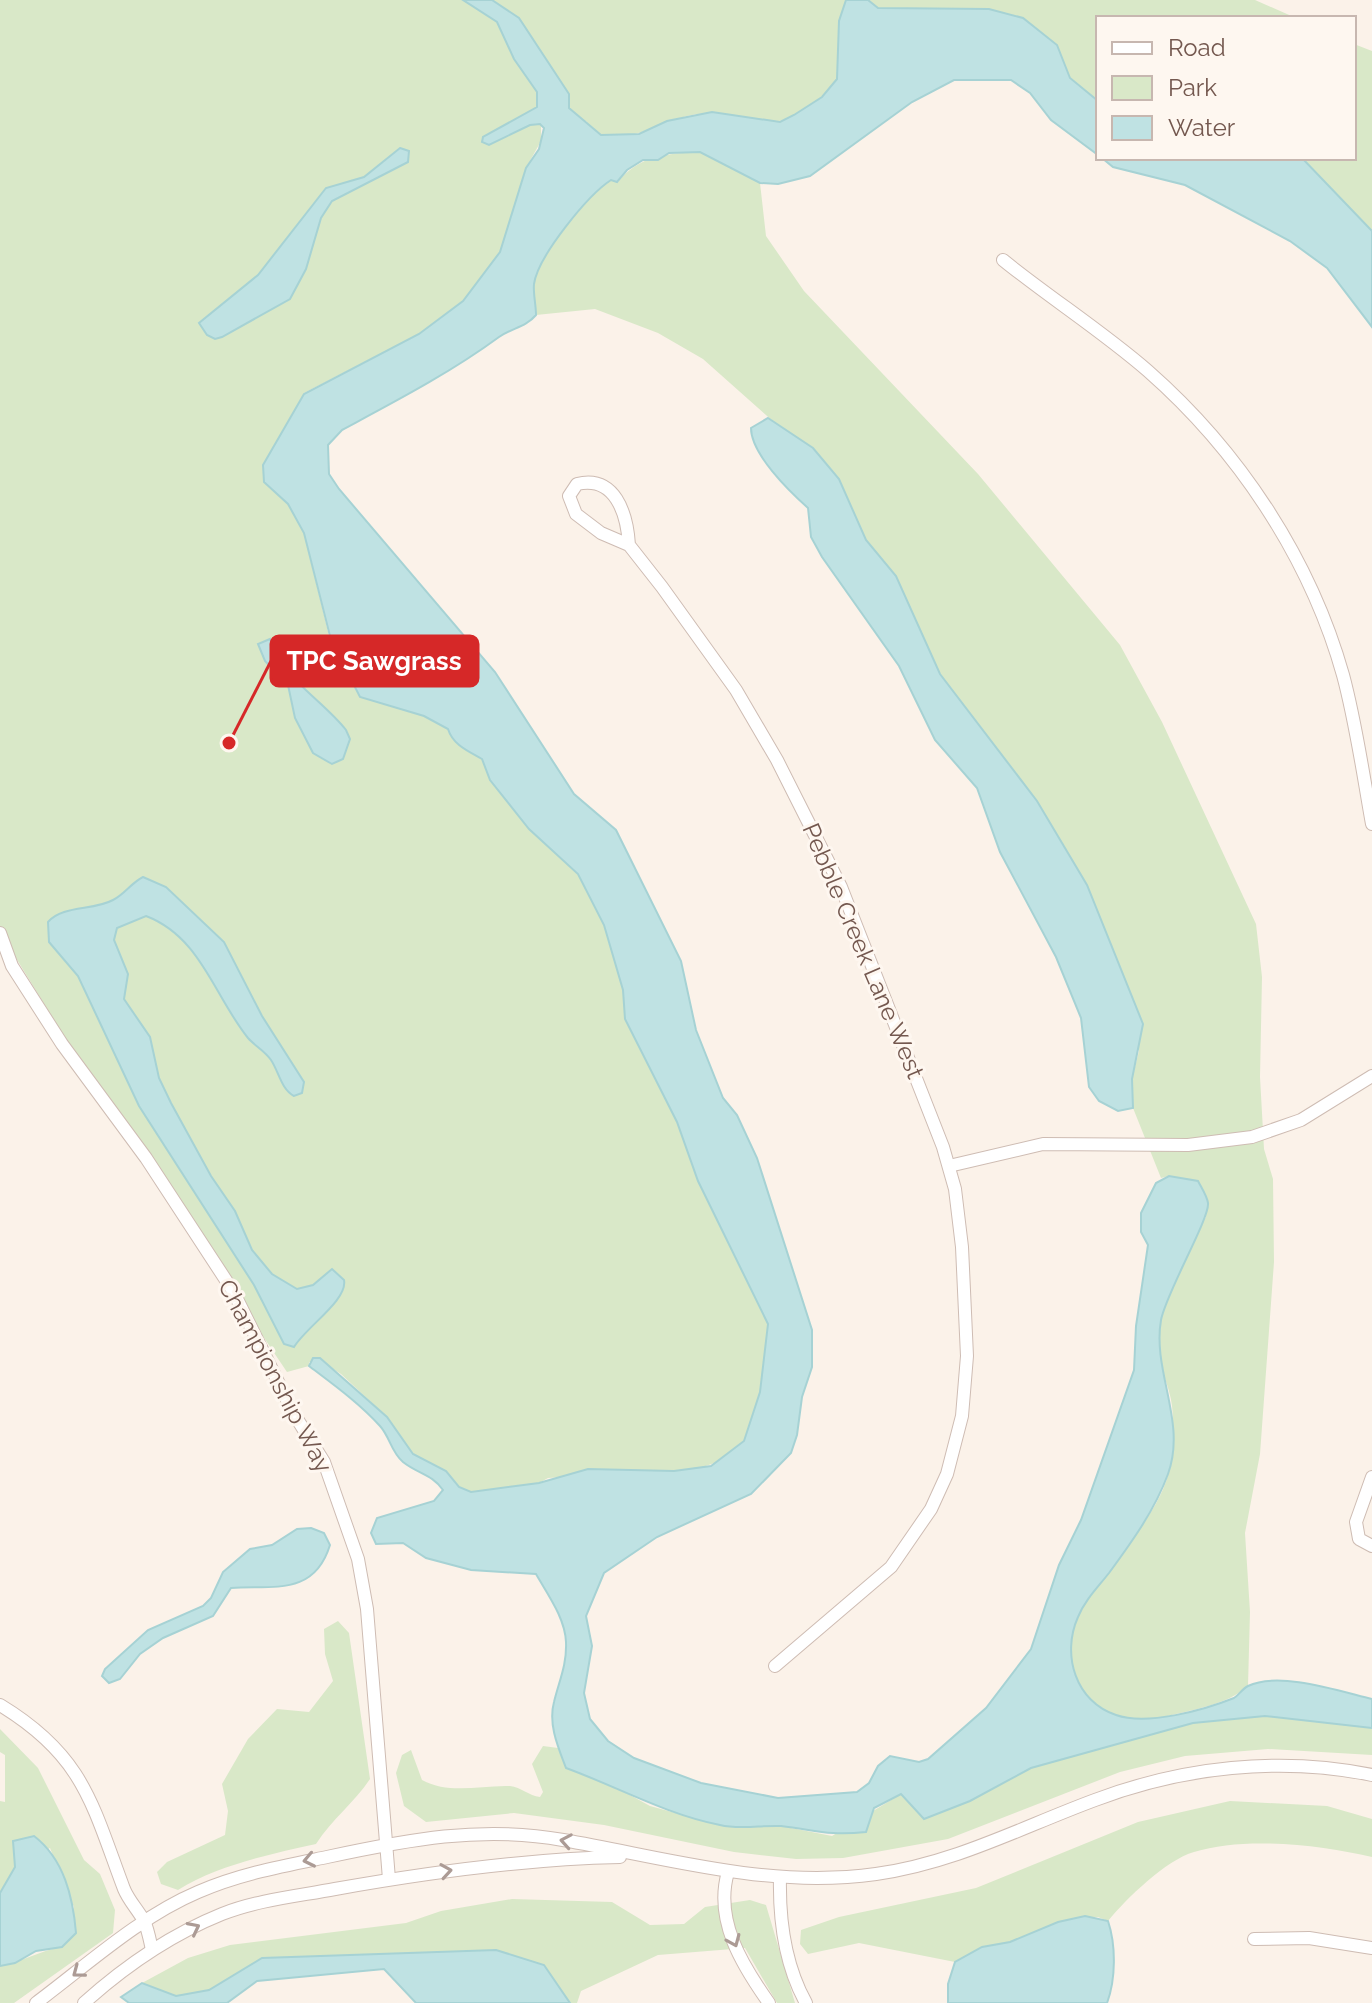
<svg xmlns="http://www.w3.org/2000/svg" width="1372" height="2003" font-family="Raleway,sans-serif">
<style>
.green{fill:#d9e8c8}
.water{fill:#bfe2e3;stroke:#a6d2d4;stroke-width:2}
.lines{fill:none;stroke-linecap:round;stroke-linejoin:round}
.street-casing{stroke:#cebcb3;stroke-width:14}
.street{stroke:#fff;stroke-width:12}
.oneway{stroke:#ac9b95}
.labels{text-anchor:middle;stroke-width:6;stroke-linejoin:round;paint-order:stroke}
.street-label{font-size:24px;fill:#74584f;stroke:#fef7f0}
.leader{fill:none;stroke:#d62828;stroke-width:3}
.callout-dot{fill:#d62828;stroke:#fef7f0;stroke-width:3}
.callout{fill:#d62828;stroke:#d62828;stroke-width:3}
.callout-label{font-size:26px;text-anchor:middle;font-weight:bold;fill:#fff}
</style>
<rect width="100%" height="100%" fill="#fbf2e9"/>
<g class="green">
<path d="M0 0H846L839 21 837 79C825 97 805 113 783 120 762 127 723 110 697 114 663 119 630 147 594 132L586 121 541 124V141L526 168 500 252 463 301 419 334 304 393 267 460 264 482 288 504 304 533 330 640 360 697 424 716 448 729C453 745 469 751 482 759L490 780 529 829 578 874 599 913 613 948 623 990 625 1019 677 1122 698 1181 768 1324 760 1392 744 1441 720 1461 697 1469 548 1478 539 1483 471 1492 462 1490 440 1468 413 1454 387 1417 341 1374 327 1365 309 1362V1366L287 1372 100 1095 0 932Z"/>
<path d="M868 0H1255L1296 18H1098V101L1070 78 1057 45 1023 18 989 9 878 8Z"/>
<path d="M1354 44 1372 51V231L1302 158H1354Z"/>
<path d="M700 152 760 183 766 236 804 291 978 474 1120 645 1162 722 1256 924 1262 977 1260 1077 1264 1149 1273 1179 1274 1262 1260 1454 1245 1533 1250 1612 1248 1686C1227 1705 1191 1710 1163 1717 1142 1722 1104 1720 1090 1700 1085 1693 1076 1683 1073 1675 1050 1600 1158 1539 1170 1466 1173 1448 1174 1424 1172 1406 1170 1386 1158 1366 1158 1347 1157 1302 1185 1254 1206 1217L1169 1176 1161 1178 1133 1108 1132 1079 1139 1051 1123 975 1087 885 1037 801 940 674 896 576 866 540 852 510 813 448 784 431 703 359 658 333 595 309 536 315C536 305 533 293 534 284 538 256 588 195 611 180L618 182C638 156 668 153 700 152Z"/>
<path d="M338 1621 349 1633 370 1779C354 1803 332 1819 316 1844 271 1854 218 1865 178 1890L161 1884 157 1872 167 1862 225 1835 228 1811 222 1784 248 1739 277 1709 309 1712 333 1681 325 1654 324 1629Z"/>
<path d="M1265 1716 1372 1728V1755L1268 1749 1185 1756 1120 1772 948 1839 843 1858 796 1859 734 1852 604 1825 514 1813 426 1822 404 1806 396 1773 402 1755 411 1750 422 1780C450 1795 480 1785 510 1786 521 1787 529 1796 540 1797L543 1792 532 1764 543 1746 558 1748 566 1768 610 1784 650 1806 723 1826H781L832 1836 901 1794 925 1818 970 1801 1031 1768 1193 1723Z"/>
<path d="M0 1729 38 1768 84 1860 100 1874 115 1910 113 1933 14 2003H0V1966C22 1962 39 1951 62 1947L74 1907 50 1848 15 1867 0 1893V1801L5 1802V1755L0 1752Z"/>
<path d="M1230 1801 1327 1806 1372 1819V1857C1321 1845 1245 1836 1194 1852 1166 1860 1126 1899 1108 1921L1098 1917 1058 1922 1010 1942 982 1947 955 1962 859 1943 808 1954 800 1944 801 1930 839 1917 976 1888 1138 1822Z"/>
<path d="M512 1899 612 1902 650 1925 684 1924 705 1907 750 1900 766 1905 795 2003H777L745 1948 658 1955 581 1991 577 2003H570L544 1965 496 1950 262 1958 209 1990 176 1996 142 1983 188 1958 230 1945 406 1923 441 1911Z"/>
</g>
<g class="water">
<path d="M463 0H492L519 18 569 94V108L601 135 639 134 667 121 712 112 780 122 794 115 822 97 837 79 839 21 846 0H868L878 8 989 9 1023 18 1057 45 1070 78 1098 101V155L1051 120 1030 93 1011 80H954L912 102 810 176 778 184 760 183 700 152 669 153 658 160H643L627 170 617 182 611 180C588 195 538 256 534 284 533 293 536 305 536 315 526 327 512 328 499 337 450 373 396 401 342 430L328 445 329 474 339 489 495 672 574 794 616 830 681 961 696 1030 723 1098 737 1115 757 1158 812 1330V1367L802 1397 797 1435 791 1453 751 1494 657 1537 604 1573 586 1616 592 1646 584 1693 590 1719 608 1741 634 1758 701 1783 778 1798 857 1792 869 1783 878 1766 890 1756 919 1762 928 1759 986 1708 1031 1649 1059 1565 1081 1520 1134 1370 1136 1326 1148 1245 1141 1232V1213L1156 1183 1169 1176 1198 1181C1201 1187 1207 1196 1208 1203 1210 1218 1166 1293 1161 1320 1152 1371 1187 1422 1168 1474 1155 1510 1131 1543 1109 1573 1098 1587 1085 1600 1078 1617 1061 1655 1076 1702 1116 1715 1147 1726 1204 1710 1234 1698 1239 1695 1242 1689 1248 1686 1279 1671 1339 1691 1372 1699V1728L1265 1716 1193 1723 1031 1768 970 1801 924 1819 901 1794 874 1808 866 1832C828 1836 816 1830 781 1826 761 1825 740 1830 720 1825 665 1814 618 1787 566 1768 558 1747 548 1724 554 1702 559 1681 567 1665 566 1642 565 1618 548 1595 536 1574L471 1570 426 1558 403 1543 376 1544 371 1533 377 1518 434 1501 443 1490C432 1474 418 1474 403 1462 391 1452 390 1437 380 1426 359 1403 334 1385 309 1366L313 1358H320L387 1417 413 1454 446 1471 459 1487 471 1492 539 1483 588 1469 674 1471 711 1466 744 1441 760 1392 768 1324 698 1181 677 1122 625 1019 623 990 604 925 578 874 529 829 490 780 482 759C468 751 453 745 448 729L424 716 360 697 331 640 304 533 288 504 264 482 263 465 304 394 419 334 463 301 500 252 526 168 539 149 544 128 540 124 530 125 489 145 482 142 483 137 537 107V92L514 59 497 22Z"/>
<path d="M400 148 409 151 408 162 332 201 321 218 306 269 290 299 222 337 215 339 207 335 199 323 258 275 326 188 364 177Z"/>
<path d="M1102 158H1302L1372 231V327L1327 268 1290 241 1185 185 1113 167Z"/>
<path d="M768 418 813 448 839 479 866 540 896 576 940 674 1037 801 1087 885 1143 1024 1132 1079 1133 1108 1118 1111 1099 1101 1089 1087 1081 1018 1056 957 1000 852 977 788 935 740 899 666 822 557 811 537 808 508C789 491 751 454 751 428Z"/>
<path d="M270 639C277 674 325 702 346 730L350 739 343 759 332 764 313 753 295 718 288 685 265 661 258 644Z"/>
<path d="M143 877 166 887 224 942 262 1016 304 1082 302 1093 294 1096C281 1089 279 1072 271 1060 265 1051 255 1046 248 1038 214 996 201 937 146 916L117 928 114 940 128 974 124 999 150 1037 159 1078 171 1103 211 1176 235 1211 252 1250 272 1274 297 1289 313 1285 332 1269 344 1280C348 1300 306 1327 294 1347L284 1344 254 1285 139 1106 78 976 49 942 48 922C63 905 93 911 113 900 125 894 131 883 143 877Z"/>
<path d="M311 1528 324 1533 330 1545C314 1597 272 1585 231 1588L213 1616 163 1638 140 1654 120 1679 109 1683 102 1676 105 1669 148 1630 203 1606 211 1598 223 1572 250 1549 272 1545 297 1529Z"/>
<path d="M34 1836C64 1859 73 1897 76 1933L62 1947 36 1951 15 1963 0 1966V1893L15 1867 13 1841Z"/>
<path d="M1085 1916 1108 1921C1116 1945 1116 1979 1107 2003H948V1984L955 1962 982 1947 1010 1942 1058 1922Z"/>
<path d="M496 1950 544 1965 570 2003H416L384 1969 257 1981 227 2003H129L121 1997 142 1983 176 1996 209 1990 262 1958Z"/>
</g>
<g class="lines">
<g class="street-casing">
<g id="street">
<path d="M1003 260C1050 298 1102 331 1148 371 1239 451 1310 558 1343 675 1356 723 1363 774 1372 824"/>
<path d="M629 545C627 513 615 475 577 484L569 496 576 514 601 533 629 545 662 587 736 690 777 760 841 887 943 1147 955 1189 962 1247 967 1356 962 1416 947 1474 931 1509 891 1567 775 1666"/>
<path d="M0 933 12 966 62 1044 146 1158 233 1291 294 1414 324 1462 358 1559 367 1609 389 1879"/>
<path d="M949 1166 1043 1144 1188 1145 1252 1137 1301 1120 1372 1076"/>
<path d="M1372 1477 1356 1522 1359 1539 1372 1546"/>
<path d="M0 1705C84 1756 92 1804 124 1889 129 1901 138 1910 144 1921 148 1929 150 1941 152 1950"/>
<path d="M728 1872C714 1920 742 1965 769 2003"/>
<path d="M780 1877C779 1920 785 1965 806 2003"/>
<path d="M1254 1939 1309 1938 1372 1948"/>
<path d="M36 2003C87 1965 139 1917 198 1892 239 1874 283 1866 327 1857 406 1840 482 1825 563 1840 668 1858 768 1889 876 1874 955 1863 1022 1827 1095 1800 1182 1767 1280 1756 1372 1775"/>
<path d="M84 2003C125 1966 170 1935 222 1914 257 1900 298 1896 335 1889 430 1872 524 1859 620 1857"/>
</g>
</g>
<use href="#street" class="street"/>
</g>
<defs><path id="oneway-chevron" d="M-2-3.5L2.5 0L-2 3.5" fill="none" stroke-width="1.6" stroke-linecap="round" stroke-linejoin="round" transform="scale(2)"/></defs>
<g class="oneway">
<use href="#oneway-chevron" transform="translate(566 1841) rotate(-170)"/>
<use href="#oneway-chevron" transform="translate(309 1860) rotate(168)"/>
<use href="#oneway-chevron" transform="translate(446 1871) rotate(-9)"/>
<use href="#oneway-chevron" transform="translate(194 1928) rotate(-27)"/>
<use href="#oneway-chevron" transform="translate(734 1941) rotate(67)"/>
<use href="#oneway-chevron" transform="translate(78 1972) rotate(143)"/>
</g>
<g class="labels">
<g class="street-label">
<text transform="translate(863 951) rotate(67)" y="8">Pebble Creek Lane West</text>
<text transform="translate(275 1376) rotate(62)" y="8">Championship Way</text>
</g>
</g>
<path class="leader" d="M229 743L271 661"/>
<circle class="callout-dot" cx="229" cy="743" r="8"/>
<rect class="callout" x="271" y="636" width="207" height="50" rx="8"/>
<g class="callout-label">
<text x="374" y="670">TPC Sawgrass</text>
</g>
<rect x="1096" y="16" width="260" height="144" fill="#fef7f0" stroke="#c7b7b0" stroke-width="2"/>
<rect x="1112" y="42" width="40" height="12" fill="#ffffff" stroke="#c7b7b0" stroke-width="2"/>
<text x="1168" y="56" font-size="24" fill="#74584f">Road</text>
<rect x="1112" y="76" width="40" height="24" fill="#d9e8c8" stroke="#c7b7b0" stroke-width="2"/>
<text x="1168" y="96" font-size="24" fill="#74584f">Park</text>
<rect x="1112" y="116" width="40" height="24" fill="#bfe2e3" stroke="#c7b7b0" stroke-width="2"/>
<text x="1168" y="136" font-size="24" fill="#74584f">Water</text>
</svg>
